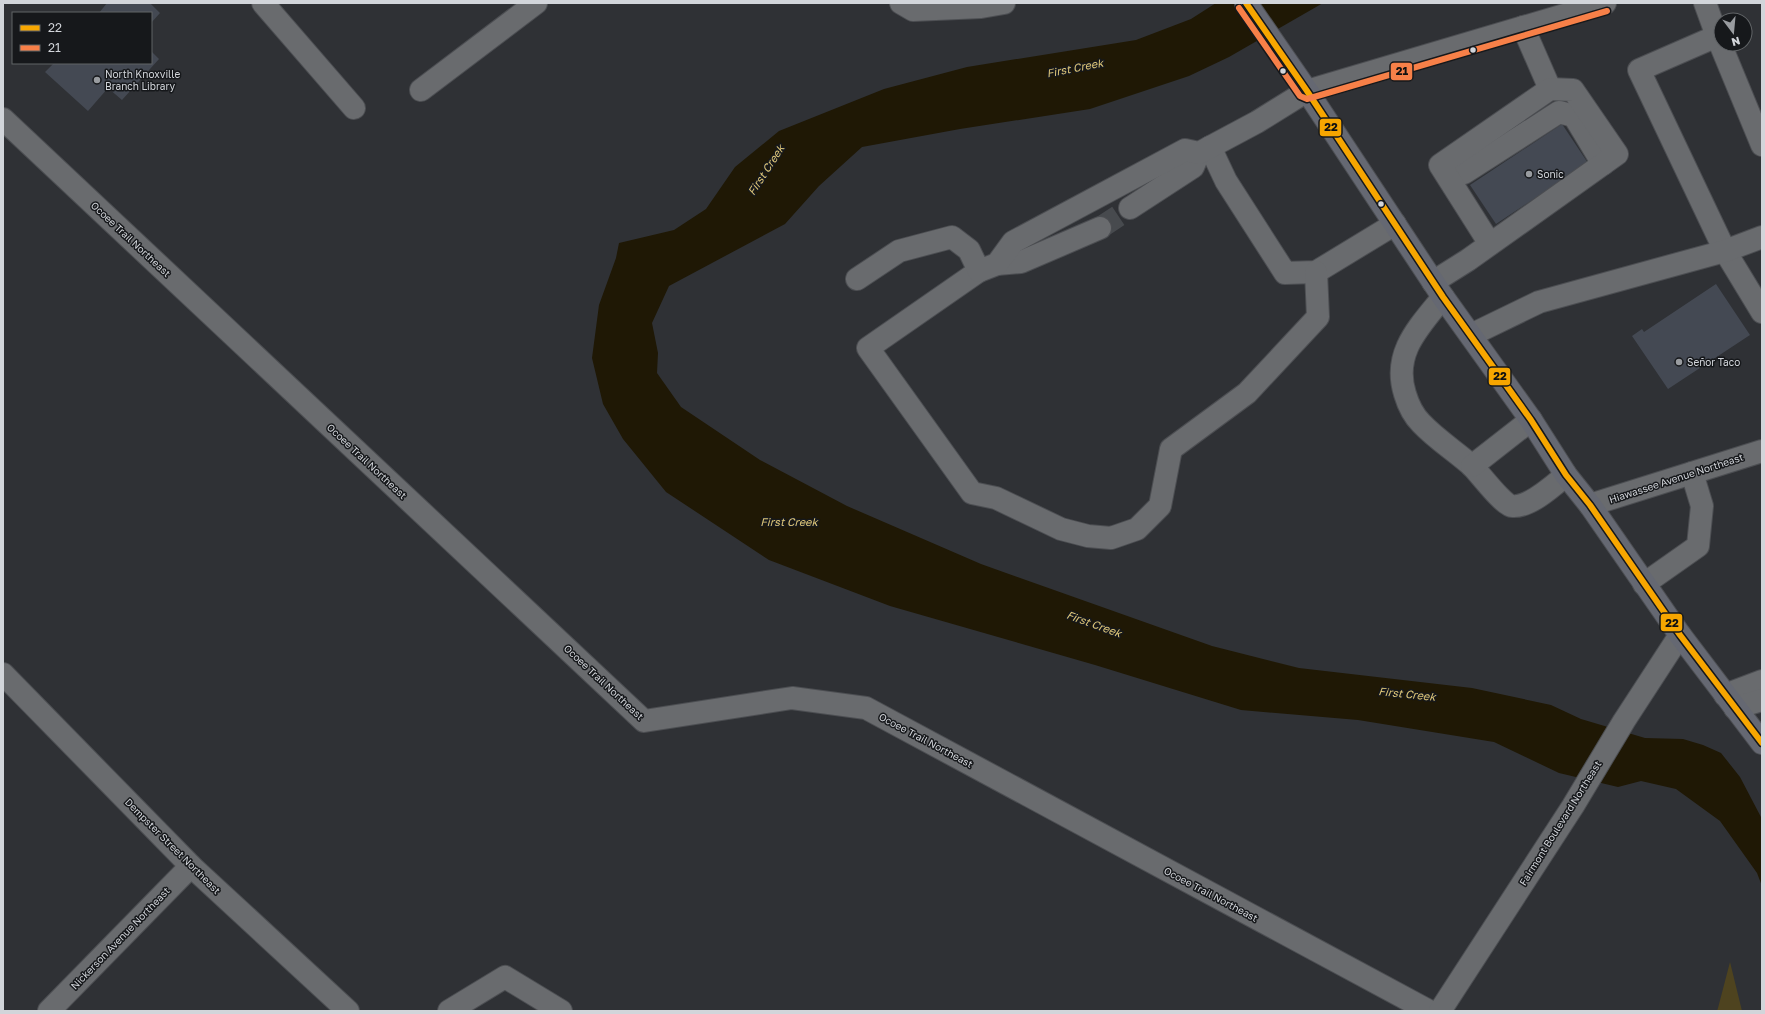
<svg xmlns="http://www.w3.org/2000/svg" width="1765" height="1014" font-family="'Golos Text',sans-serif">
<style>
.green{fill:#4e431f}
.water{fill:#1f1805}
.building{fill:#444953}
.lines{fill:none;stroke-linecap:round;stroke-linejoin:round}
.minor-tunnel{stroke:#474a4e;stroke-width:22;stroke-dasharray:22 11;stroke-linecap:butt}
.minor-casing{stroke:#4c4e52;stroke-width:24}
.major-casing{stroke:#4c4e52;stroke-width:24}
.minor{stroke:#696b6e;stroke-width:22}
.major{stroke:#656872;stroke-width:22}
.bus-1-casing{stroke:#16181b;stroke-width:9}
.bus-2-casing{stroke:#16181b;stroke-width:9}
.bus-1{stroke:#f7a600;stroke-width:6}
.bus-2{stroke:#f78048;stroke-width:6}
.bus-dot{fill:#d2d5da;stroke:#16181b;stroke-width:1.5}
.poi-dot{fill:#999ca0;stroke:#16181b;stroke-width:1.5}
.labels{text-anchor:middle;stroke-width:3;stroke-linejoin:round;paint-order:stroke}
.poi-label{font-size:10px;fill:#d2d5da;stroke:#16181b;text-anchor:start}
.street-label{font-size:10px;fill:#d2d5da;stroke:#16181b}
.water-label{font-size:11px;font-style:italic;fill:#dec678;stroke:#16181b}
.line-badge{stroke:#16181b;stroke-width:1.5}
.pale-badge-label{font-size:11px;text-anchor:middle;font-weight:bold;fill:#111}
</style>
<rect width="100%" height="100%" fill="#2f3135"/>
<path class="green" d="M1730 962 1742 1011H1717L1718 1008Z"/>
<path class="water" d="M1216 3H1323L1229 57 1189 76 1090 109 960 129 862 147 819 186 785 224 669 286 652 323 658 353 657 373 681 407 760 460 847 506 981 564 1212 646 1299 668 1472 688 1551 705 1581 719 1645 738 1683 739 1703 745 1721 753 1740 777 1762 819V886L1757 873 1720 821 1676 789 1641 781 1618 787 1559 773 1494 742 1358 720 1241 710 1095 665 890 606 769 560 666 492 623 439 603 404 592 358 599 305 616 258 619 243 674 230 706 209 735 167 779 131 884 89 967 67 1136 40 1191 19Z"/>
<g class="building">
<path d="M107 3H150L160 13 151 23V13H99Z"/>
<path d="M151 51 159 59 122 100 108 88 88 111 45 72 54 63H151Z"/>
<path d="M1562 124 1588 163 1496 224 1470 185Z"/>
<path d="M1716 284 1750 335 1668 389 1632 336 1642 329 1644 332Z"/>
</g>
<g class="lines">
<path class="minor-tunnel" d="M1100 228 1130 208"/>
<g class="minor-casing">
<g id="minor">
<path d="M263 3 354 108"/>
<path d="M901 3 913 10 981 7 1004 3"/>
<path d="M1705 3 1717 36 1762 145"/>
<path d="M1523 27 1550 89"/>
<path d="M1717 36 1639 70 1725 251 1762 312"/>
<path d="M421 90 536 3"/>
<path d="M3 119 644 721 792 698 866 708 1429 1011"/>
<path d="M1210 147 1226 181 1285 273 1316 272 1395 224"/>
<path d="M1447 175 1464 173 1559 112 1574 116 1603 164"/>
<path d="M1130 208 1193 167 1199 153"/>
<path d="M997 264 1021 262 1100 228"/>
<path d="M979 271 868 348 972 493 996 498 1061 529 1088 536 1111 538 1137 529 1160 506 1171 449 1247 393 1318 317 1316 272"/>
<path d="M857 279 899 251 952 237 969 250 979 271 997 264 1013 242 1185 150 1199 153 1257 122 1307 91 1605 3"/>
<path d="M1433 282 1468 260 1617 154 1573 90 1550 89 1440 165 1490 244"/>
<path d="M1443 297C1419 327 1392 353 1405 394 1408 404 1413 415 1421 423 1436 439 1455 451 1472 466 1480 474 1504 506 1512 506 1529 508 1553 486 1566 475"/>
<path d="M1471 335 1539 302 1725 251 1762 237"/>
<path d="M1472 466 1531 420"/>
<path d="M1590 505 1762 451"/>
<path d="M1644 584 1698 546 1702 506 1692 473"/>
<path d="M3 674 191 866 348 1011"/>
<path d="M1725 695 1762 681"/>
<path d="M1735 708 1762 700"/>
<path d="M49 1011 191 866"/>
<path d="M449 1011 505 977 561 1011"/>
<path d="M1440 1011 1573 806 1624 721 1680 635"/>
</g>
</g>
<g class="major-casing">
<path id="major" d="M1246 3 1307 91 1443 297 1531 420 1566 475 1590 505 1680 635 1762 743"/>
</g>
<use href="#minor" class="minor"/>
<use href="#major" class="major"/>
<g class="bus-1-casing">
<path id="bus-1" d="M1246 3 1307 91 1443 297 1531 420 1566 475 1590 505 1680 635 1762 743"/>
</g>
<g class="bus-2-casing">
<path id="bus-2" d="M1239 8 1300 96 1307 99 1607 11"/>
</g>
<use href="#bus-1" class="bus-1"/>
<use href="#bus-2" class="bus-2"/>
</g>
<g class="bus-dot">
<circle cx="1473" cy="50" r="3.5"/>
<circle cx="1283" cy="71" r="3.5"/>
<circle cx="1381" cy="204" r="3.5"/>
</g>
<g class="poi-dot">
<circle cx="97" cy="80" r="4"/>
<circle cx="1529" cy="174" r="4"/>
<circle cx="1679" cy="362" r="4"/>
</g>
<g class="labels">
<g class="poi-label">
<text x="105" y="78">North Knoxville<tspan x="105" dy="12">Branch Library</tspan></text>
<text x="1537" y="178">Sonic</text>
<text x="1687" y="366">Señor Taco</text>
</g>
<g class="street-label">
<text transform="translate(131 239) rotate(43)" y="4">Ocoee Trail Northeast</text>
<text transform="translate(367 461) rotate(43)" y="4">Ocoee Trail Northeast</text>
<text transform="translate(1676 478) rotate(-18)" y="4">Hiawassee Avenue Northeast</text>
<text transform="translate(604 682) rotate(43)" y="4">Ocoee Trail Northeast</text>
<text transform="translate(926 740) rotate(28)" y="4">Ocoee Trail Northeast</text>
<text transform="translate(1560 823) rotate(-58)" y="4">Fairmont Boulevard Northeast</text>
<text transform="translate(173 846) rotate(45)" y="4">Dempster Street Northeast</text>
<text transform="translate(1211 894) rotate(28)" y="4">Ocoee Trail Northeast</text>
<text transform="translate(120 938) rotate(-46)" y="4">Nickerson Avenue Northeast</text>
</g>
<g class="water-label">
<text transform="translate(1075 68) rotate(-11)" y="4">First Creek</text>
<text transform="translate(766 170) rotate(-57)" y="4">First Creek</text>
<text x="789" y="526">First Creek</text>
<text transform="translate(1094 624) rotate(20)" y="4">First Creek</text>
<text transform="translate(1407 694) rotate(6)" y="4">First Creek</text>
</g>
</g>
<g class="line-badge">
<rect x="1390" y="62" width="23" height="19" rx="4" fill="#f78048"/>
<rect x="1319" y="118" width="23" height="19" rx="4" fill="#f7a600"/>
<rect x="1488" y="367" width="23" height="19" rx="4" fill="#f7a600"/>
<rect x="1660" y="613" width="23" height="19" rx="4" fill="#f7a600"/>
</g>
<g class="pale-badge-label">
<text x="1402" y="75">21</text>
<text x="1331" y="131">22</text>
<text x="1500" y="380">22</text>
<text x="1672" y="627">22</text>
</g>
<rect width="1765" height="1014" fill="none" stroke="#d2d5da" stroke-width="8"/>
<rect x="12" y="12" width="140" height="52" fill="#16181b" stroke="#616467"/>
<rect x="20" y="25" width="20" height="6" fill="#f7a600" stroke="#616467"/>
<text x="48" y="32" font-size="12" fill="#d2d5da">22</text>
<rect x="20" y="45" width="20" height="6" fill="#f78048" stroke="#616467"/>
<text x="48" y="52" font-size="12" fill="#d2d5da">21</text>
<g transform="translate(1733 32) rotate(164)"><circle r="19" fill="#16181b" stroke="#616467"/>
<path d="M0-3L7 15L0 10L-7 15Z" fill="#999ca0"/>
<text y="-6" font-size="11" font-weight="bold" text-anchor="middle" fill="#d2d5da">N</text>
</g>
</svg>
